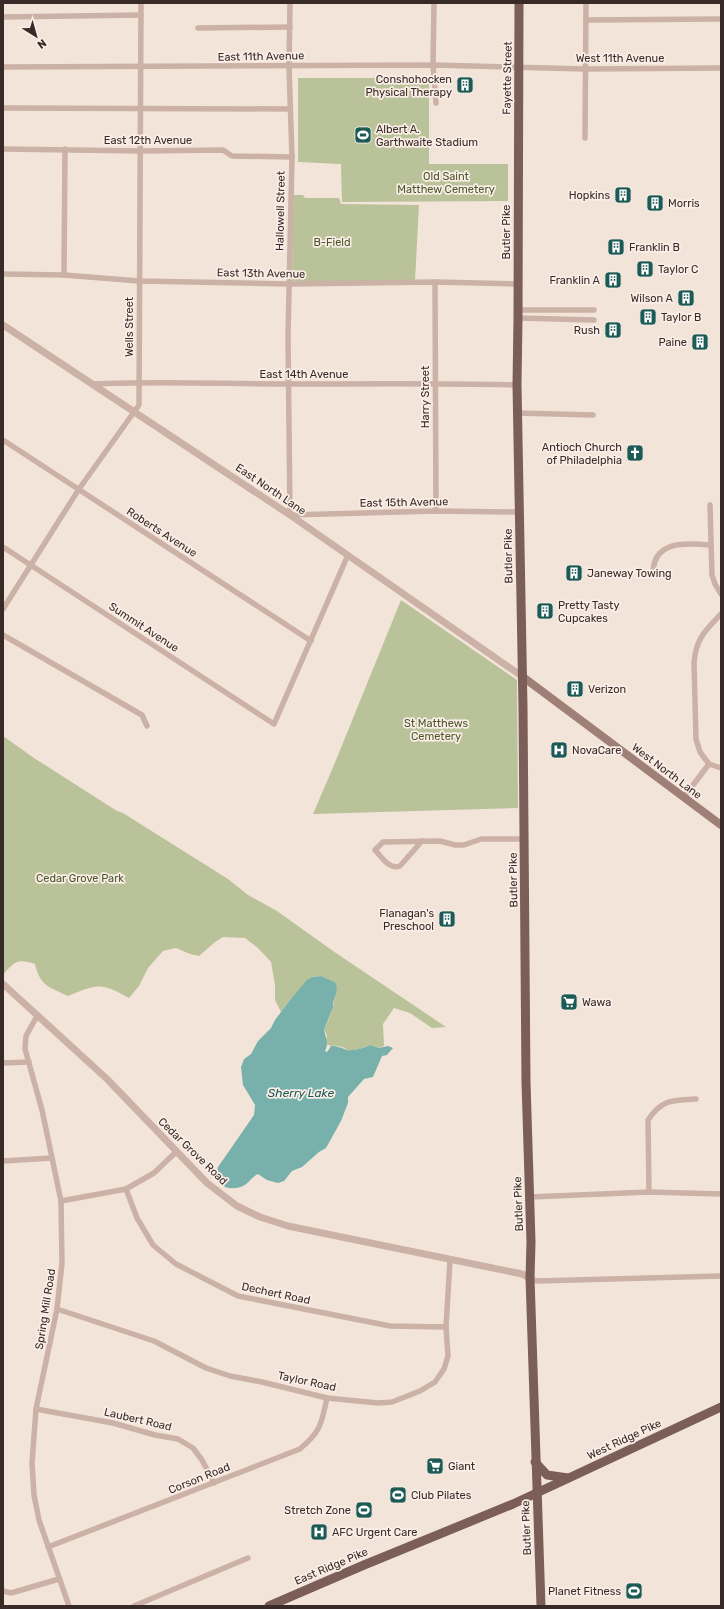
<svg xmlns="http://www.w3.org/2000/svg" width="724" height="1609" font-family="Rubik,sans-serif">
<style>
.green{fill:#bac29a}
.water{fill:#78b1ab}
.lines{fill:none;stroke-linecap:round;stroke-linejoin:round}
.minor{stroke:#cbb1a6;stroke-width:5.5}
.tertiary{stroke:#cbb1a6;stroke-width:7}
.secondary{stroke:#9f8077;stroke-width:8}
.primary{stroke:#7a5e57;stroke-width:9}
.labels{text-anchor:middle;stroke-width:3.5;stroke-linejoin:round;paint-order:stroke}
.street-label{font-size:11px;fill:#372a27;stroke:#faeee7}
.poi-label{font-size:11px;fill:#372a27;stroke:#faeee7;text-anchor:start}
.park-label{font-size:11px;fill:#4c562a;stroke:#faeee7}
.water-label{font-size:12px;font-style:italic;fill:#1b5a55;stroke:#faeee7}
</style>
<rect width="100%" height="100%" fill="#f3e4da"/>
<g class="green">
<path d="M298 78H429V164H508V201L342 202 341 164 298 162Z"/>
<path d="M293 195H303L305 198H339L341 204 419 205 415 281H292Z"/>
<path d="M401 600 517 680 518 808 313 814 334 765Z"/>
<path d="M3 736 34 758 117 811 123 813 228 879 248 895 277 911 333 951 446 1027 432 1028 410 1013 394 1008 383 1024 384 1046 379 1048 370 1045C365 1048 354 1051 348 1050 345 1049 345 1048 342 1047 336 1045 332 1047 326 1044L327 1035 324 1030C330 1017 338 996 335 982L321 976 312 977 290 1000 281 1012 275 1000V985L271 962 258 948 245 938 223 937 215 942 199 956 190 954 176 948 163 951 148 968 139 986 129 998C100 982 98 984 68 996 49 987 40 986 35 964 17 958 14 962 3 975Z"/>
</g>
<path class="water" d="M321 976 335 982C340 992 332 999 333 1007L324 1030C326 1038 329 1043 325 1051L327 1052 331 1046C338 1046 341 1048 347 1050 353 1051 365 1048 370 1045L379 1048 388 1046 393 1048 387 1055 382 1056 373 1077 364 1079 348 1097V1103L341 1121 326 1148 319 1152 302 1167 292 1171 284 1181 278 1183 267 1180 258 1174C253 1176 248 1184 243 1186 229 1192 213 1186 218 1167L254 1115 255 1105 243 1085 241 1067 244 1059 251 1054 258 1041 271 1028 275 1020 290 1000 307 980 312 977Z"/>
<g class="lines">
<g class="minor">
<path d="M290 3 289 66 292 157 288 336 290 515 436 511 519 512"/>
<path d="M434 3 433 65 436 103"/>
<path d="M3 17 141 15"/>
<path d="M586 20 721 19"/>
<path d="M198 28 290 27"/>
<path d="M3 67 433 65 585 69 721 68"/>
<path d="M3 108 290 109"/>
<path d="M585 138 586 3"/>
<path d="M3 149 141 151 223 150 232 156 292 157"/>
<path d="M3 274 64 275 139 281 289 284 435 282 518 284"/>
<path d="M64 275 65 149"/>
<path d="M435 282 436 511"/>
<path d="M518 310H594"/>
<path d="M518 318 594 320"/>
<path d="M93 384C159 381 224 384 290 384 365 384 441 383 517 385"/>
<path d="M517 413 593 415"/>
<path d="M3 440 311 641"/>
<path d="M710 505 712 575 715 584 721 594"/>
<path d="M3 547 274 724 348 555"/>
<path d="M653 575C652 540 686 543 710 545"/>
<path d="M3 609 79 489 139 405 141 3"/>
<path d="M721 614C705 631 696 638 694 663L696 739 700 752 709 764 721 768"/>
<path d="M3 635 142 715 147 726"/>
<path d="M684 797 709 764"/>
<path d="M422 841 400 866C389 870 382 857 375 850L383 842 440 841 455 845H464L481 839H524"/>
<path d="M37 1016 26 1036 25 1049 42 1110 61 1201 62 1263 57 1309 36 1409 32 1463 34 1495 39 1520 69 1606"/>
<path d="M3 1063 29 1062"/>
<path d="M3 1161 52 1158"/>
<path d="M126 1189 137 1218 153 1245 176 1264 238 1296 390 1326 446 1327"/>
<path d="M649 1192 648 1120C662 1099 673 1100 696 1099"/>
<path d="M530 1197 649 1192 721 1194"/>
<path d="M61 1201 126 1189 154 1173 176 1152"/>
<path d="M530 1278 537 1281 721 1276"/>
<path d="M57 1309 154 1341 206 1368 230 1376 262 1382 327 1398 378 1403 392 1402 420 1391 435 1382 444 1369 448 1356 446 1327 450 1260"/>
<path d="M36 1409 113 1423 155 1435 178 1439 193 1448 202 1460 214 1483"/>
<path d="M48 1547 300 1449C322 1430 321 1424 327 1398"/>
<path d="M3 1591 11 1593 59 1579"/>
<path d="M134 1606 248 1558"/>
</g>
<g class="tertiary">
<path d="M3 325 290 515 523 677"/>
<path d="M3 984 107 1079 207 1183 237 1206 260 1217 288 1226 522 1274 530 1278"/>
</g>
<path class="secondary" d="M523 677 721 825"/>
<g class="primary">
<path d="M519 3 518 318 517 385 523 707 526 1082 531 1242 530 1278 541 1606"/>
<path d="M535 1462 547 1475 568 1478"/>
<path d="M269 1606 364 1565 513 1504 721 1407"/>
</g>
</g>
<defs>
<g id="building-square" transform="scale(0.9)"><rect x="-9" y="-9" width="18" height="18" rx="4" fill="#1b5a55" stroke="#faeee7"/><path d="M-4-6H4V6H1V3H-1V6H-4ZM-2.5-4.3h1.7v1.8h-1.7ZM.8-4.3h1.7v1.8H.8ZM-2.5-1h1.7V.8h-1.7ZM.8-1h1.7V.8H.8Z" fill="#fff"/></g>
<g id="stadium-square" transform="scale(0.9)"><rect x="-9" y="-9" width="18" height="18" rx="4" fill="#1b5a55" stroke="#faeee7"/><path d="M0-5a6.5 5 0 1 0 0 10a6.5 5 0 1 0 0-10ZM-3.5-1.8h7v3.6h-7Z" fill="#fff"/></g>
<g id="church-square" transform="scale(0.9)"><rect x="-9" y="-9" width="18" height="18" rx="4" fill="#1b5a55" stroke="#faeee7"/><path d="M-1.2-6h2.4v3.5h3.3v2.4h-3.3V6h-2.4V-.1h-3.3v-2.4h3.3Z" fill="#fff"/></g>
<g id="hospital-square" transform="scale(0.9)"><rect x="-9" y="-9" width="18" height="18" rx="4" fill="#1b5a55" stroke="#faeee7"/><path d="M-5-5h3v3.5h4V-5h3V5h-3V1.5h-4V5h-3Z" fill="#fff"/></g>
<g id="supermarket-square" transform="scale(0.9)"><rect x="-9" y="-9" width="18" height="18" rx="4" fill="#1b5a55" stroke="#faeee7"/><path d="M-6-5.5h2.5l.6 2H6L4.5 2H-2.5L-4.4-4H-6ZM-1.5 3.2a1.3 1.3 0 1 0 .1 0ZM3 3.2a1.3 1.3 0 1 0 .1 0Z" fill="#fff"/></g>
</defs>
<g fill-rule="evenodd">
<use href="#building-square" x="465" y="85"/>
<use href="#stadium-square" x="363" y="135"/>
<use href="#building-square" x="623" y="195"/>
<use href="#building-square" x="655" y="203"/>
<use href="#building-square" x="616" y="247"/>
<use href="#building-square" x="645" y="269"/>
<use href="#building-square" x="613" y="280"/>
<use href="#building-square" x="686" y="298"/>
<use href="#building-square" x="648" y="317"/>
<use href="#building-square" x="613" y="330"/>
<use href="#building-square" x="700" y="342"/>
<use href="#church-square" x="635" y="453"/>
<use href="#building-square" x="574" y="573"/>
<use href="#building-square" x="545" y="611"/>
<use href="#building-square" x="575" y="689"/>
<use href="#hospital-square" x="559" y="750"/>
<use href="#building-square" x="447" y="919"/>
<use href="#supermarket-square" x="569" y="1002"/>
<use href="#supermarket-square" x="435" y="1466"/>
<use href="#stadium-square" x="398" y="1495"/>
<use href="#stadium-square" x="364" y="1510"/>
<use href="#hospital-square" x="319" y="1532"/>
<use href="#stadium-square" x="634" y="1591"/>
</g>
<g class="labels">
<g class="street-label">
<text transform="translate(261 56) rotate(-1)" y="4">East 11th Avenue</text>
<text x="620" y="62">West 11th Avenue</text>
<text transform="translate(507 78) rotate(-89)" y="4">Fayette Street</text>
<text x="148" y="144">East 12th Avenue</text>
<text transform="translate(280 211) rotate(-89)" y="4">Hallowell Street</text>
<text transform="translate(506 232) rotate(-90)" y="4">Butler Pike</text>
<text transform="translate(261 273) rotate(1)" y="4">East 13th Avenue</text>
<text transform="translate(129 327) rotate(-90)" y="4">Wells Street</text>
<text x="304" y="378">East 14th Avenue</text>
<text transform="translate(425 397) rotate(-90)" y="4">Harry Street</text>
<text transform="translate(271 489) rotate(34)" y="4">East North Lane</text>
<text transform="translate(404 502) rotate(-1)" y="4">East 15th Avenue</text>
<text transform="translate(162 532) rotate(33)" y="4">Roberts Avenue</text>
<text transform="translate(508 556) rotate(-91)" y="4">Butler Pike</text>
<text transform="translate(144 627) rotate(33)" y="4">Summit Avenue</text>
<text transform="translate(667 771) rotate(37)" y="4">West North Lane</text>
<text transform="translate(513 880) rotate(-91)" y="4">Butler Pike</text>
<text transform="translate(193 1151) rotate(44)" y="4">Cedar Grove Road</text>
<text transform="translate(518 1204) rotate(-92)" y="4">Butler Pike</text>
<text transform="translate(276 1293) rotate(12)" y="4">Dechert Road</text>
<text transform="translate(45 1309) rotate(-81)" y="4">Spring Mill Road</text>
<text transform="translate(307 1381) rotate(12)" y="4">Taylor Road</text>
<text transform="translate(138 1419) rotate(13)" y="4">Laubert Road</text>
<text transform="translate(624 1439) rotate(-25)" y="4">West Ridge Pike</text>
<text transform="translate(199 1478) rotate(-22)" y="4">Corson Road</text>
<text transform="translate(526 1528) rotate(-92)" y="4">Butler Pike</text>
<text transform="translate(331 1566) rotate(-23)" y="4">East Ridge Pike</text>
</g>
<g class="poi-label">
<text x="452" y="83" text-anchor="end">Conshohocken<tspan x="452" dy="13">Physical Therapy</tspan></text>
<text x="376" y="133">Albert A.<tspan x="376" dy="13">Garthwaite Stadium</tspan></text>
<text x="610" y="199" text-anchor="end">Hopkins</text>
<text x="668" y="207">Morris</text>
<text x="629" y="251">Franklin B</text>
<text x="658" y="273">Taylor C</text>
<text x="600" y="284" text-anchor="end">Franklin A</text>
<text x="673" y="302" text-anchor="end">Wilson A</text>
<text x="661" y="321">Taylor B</text>
<text x="600" y="334" text-anchor="end">Rush</text>
<text x="687" y="346" text-anchor="end">Paine</text>
<text x="622" y="451" text-anchor="end">Antioch Church<tspan x="622" dy="13">of Philadelphia</tspan></text>
<text x="587" y="577">Janeway Towing</text>
<text x="558" y="609">Pretty Tasty<tspan x="558" dy="13">Cupcakes</tspan></text>
<text x="588" y="693">Verizon</text>
<text x="572" y="754">NovaCare</text>
<text x="434" y="917" text-anchor="end">Flanagan's<tspan x="434" dy="13">Preschool</tspan></text>
<text x="582" y="1006">Wawa</text>
<text x="448" y="1470">Giant</text>
<text x="411" y="1499">Club Pilates</text>
<text x="351" y="1514" text-anchor="end">Stretch Zone</text>
<text x="332" y="1536">AFC Urgent Care</text>
<text x="621" y="1595" text-anchor="end">Planet Fitness</text>
</g>
<g class="park-label">
<text x="446" y="180">Old Saint<tspan x="446" dy="13">Matthew Cemetery</tspan></text>
<text x="332" y="246">B-Field</text>
<text x="436" y="727">St Matthews<tspan x="436" dy="13">Cemetery</tspan></text>
<text x="80" y="882">Cedar Grove Park</text>
</g>
<g class="water-label">
<text x="301" y="1097">Sherry Lake</text>
</g>
</g>
<rect width="724" height="1609" fill="none" stroke="#372a27" stroke-width="8"/>
<g transform="translate(36 36) rotate(143)" stroke="#faeee7" stroke-width="3" paint-order="stroke">
<path d="M0-3L7 15L0 10L-7 15Z" fill="#372a27"/>
<text y="-6" font-size="11" font-weight="bold" text-anchor="middle" fill="#372a27">N</text>
</g>
</svg>
